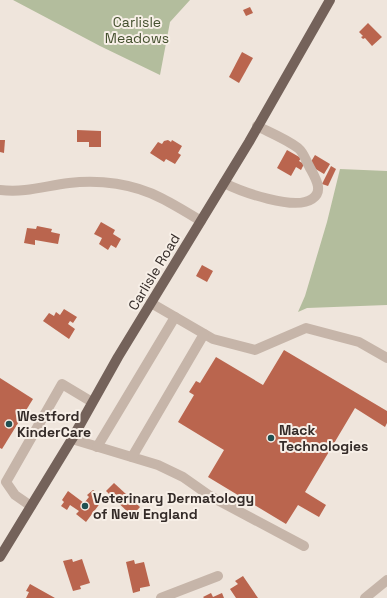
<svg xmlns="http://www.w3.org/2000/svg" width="387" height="598" font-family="'Space Grotesk',sans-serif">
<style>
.green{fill:#b3bd9d}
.building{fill:#ba654e}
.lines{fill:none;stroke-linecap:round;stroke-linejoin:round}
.minor{stroke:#c6b5a9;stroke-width:10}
.major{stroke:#74625a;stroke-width:10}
.poi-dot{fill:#215051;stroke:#f7efe7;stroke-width:1.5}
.labels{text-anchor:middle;stroke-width:4;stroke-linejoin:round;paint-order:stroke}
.park-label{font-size:14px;fill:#44502e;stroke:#f7efe7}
.street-label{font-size:14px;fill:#342b28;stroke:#f7efe7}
.poi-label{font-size:14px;font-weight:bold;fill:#342b28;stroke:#f7efe7;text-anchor:start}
</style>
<rect width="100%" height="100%" fill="#efe5dc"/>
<g class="green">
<path d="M13 0H190L170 22 160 75 100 46Z"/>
<path d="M340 169 387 171V305L307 308 298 312 305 296 327 222Z"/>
</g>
<g class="building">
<path d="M250 7 253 13 246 16 243 10Z"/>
<path d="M368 23 382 37 372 46 365 38 363 39 361 37 363 36 359 32Z"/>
<path d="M242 52 253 58 239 83 229 77Z"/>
<path d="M77 130 101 131V147H89V142H77Z"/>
<path d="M0 140H5L4 153 0 152Z"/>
<path d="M168 140 171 142 172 140 182 146 178 153 181 155 175 164 166 159 164 162 150 153 158 142 162 144 164 141Z"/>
<path d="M287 150 301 158 299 161 304 164 301 170 296 167 291 176 277 168Z"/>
<path d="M315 155 330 164 324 174 309 165Z"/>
<path d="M331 166 336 169 328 186 322 184Z"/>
<path d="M101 222 115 230 113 234 121 239 116 248 111 245 108 250 99 244 102 238 94 234Z"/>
<path d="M37 226 52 229 51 232 60 234 58 244 35 240V245L24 243 27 228 36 229Z"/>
<path d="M202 265 213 271 207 282 196 276Z"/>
<path d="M64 309 77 317 73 323 70 321 68 324 75 329 69 339 43 321 49 313 54 316 56 312 60 315Z"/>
<path d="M284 350 387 411V423L385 427 355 408 305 492 326 505 319 517 298 505 286 524 208 477 224 450 178 422 194 395 189 392 196 381 200 383 216 357 263 385Z"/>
<path d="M0 378 33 399 2 449 0 448Z"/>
<path d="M114 483 140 507 132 516 106 491Z"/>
<path d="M93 490 104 498 86 522 76 514 79 511 70 505 67 510 61 506 64 502 62 500 68 491 84 503 89 497 87 495Z"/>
<path d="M72 559 73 562 82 559 90 583 80 586 81 589 73 591 63 561Z"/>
<path d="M134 560 135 564 144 562 150 586 140 588V591L133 593 126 562Z"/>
<path d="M243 576 258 598H236L230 589 238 584 235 581Z"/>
<path d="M30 584 55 598H26L29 592 26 591Z"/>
<path d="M211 593 213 597 222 593 224 598H204L203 597Z"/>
</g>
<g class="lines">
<g class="minor">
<path d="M224 183C242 192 295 211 312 199 325 191 314 176 309 166 305 159 304 153 298 148 286 139 271 133 257 126"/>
<path d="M0 190C26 193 45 186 69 183 100 179 134 184 161 198 175 205 188 213 201 221"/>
<path d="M151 303 213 339 255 350 306 328 359 342 387 358"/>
<path d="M72 439 158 465 183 477 210 496 304 546"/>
<path d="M97 447 175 317"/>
<path d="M132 457 204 334"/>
<path d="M31 506 15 495 6 482 62 384 92 402"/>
<path d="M161 598 218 576"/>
<path d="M365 598 387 580"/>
</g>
<path class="major" d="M0 557 72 439 118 357 249 142 330 0"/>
</g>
<g class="poi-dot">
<circle cx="9" cy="424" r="4"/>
<circle cx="271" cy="438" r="4"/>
<circle cx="85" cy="506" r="4"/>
</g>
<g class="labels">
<g class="park-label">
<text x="137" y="27">Carlisle<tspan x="137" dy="16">Meadows</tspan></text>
</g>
<g class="street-label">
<text transform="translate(154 272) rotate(-59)" y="5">Carlisle Road</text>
</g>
<g class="poi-label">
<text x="17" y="421">Westford<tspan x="17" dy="16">KinderCare</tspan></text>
<text x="279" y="435">Mack<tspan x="279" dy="16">Technologies</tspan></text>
<text x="93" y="503">Veterinary Dermatology<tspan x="93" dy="16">of New England</tspan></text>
</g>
</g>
</svg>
